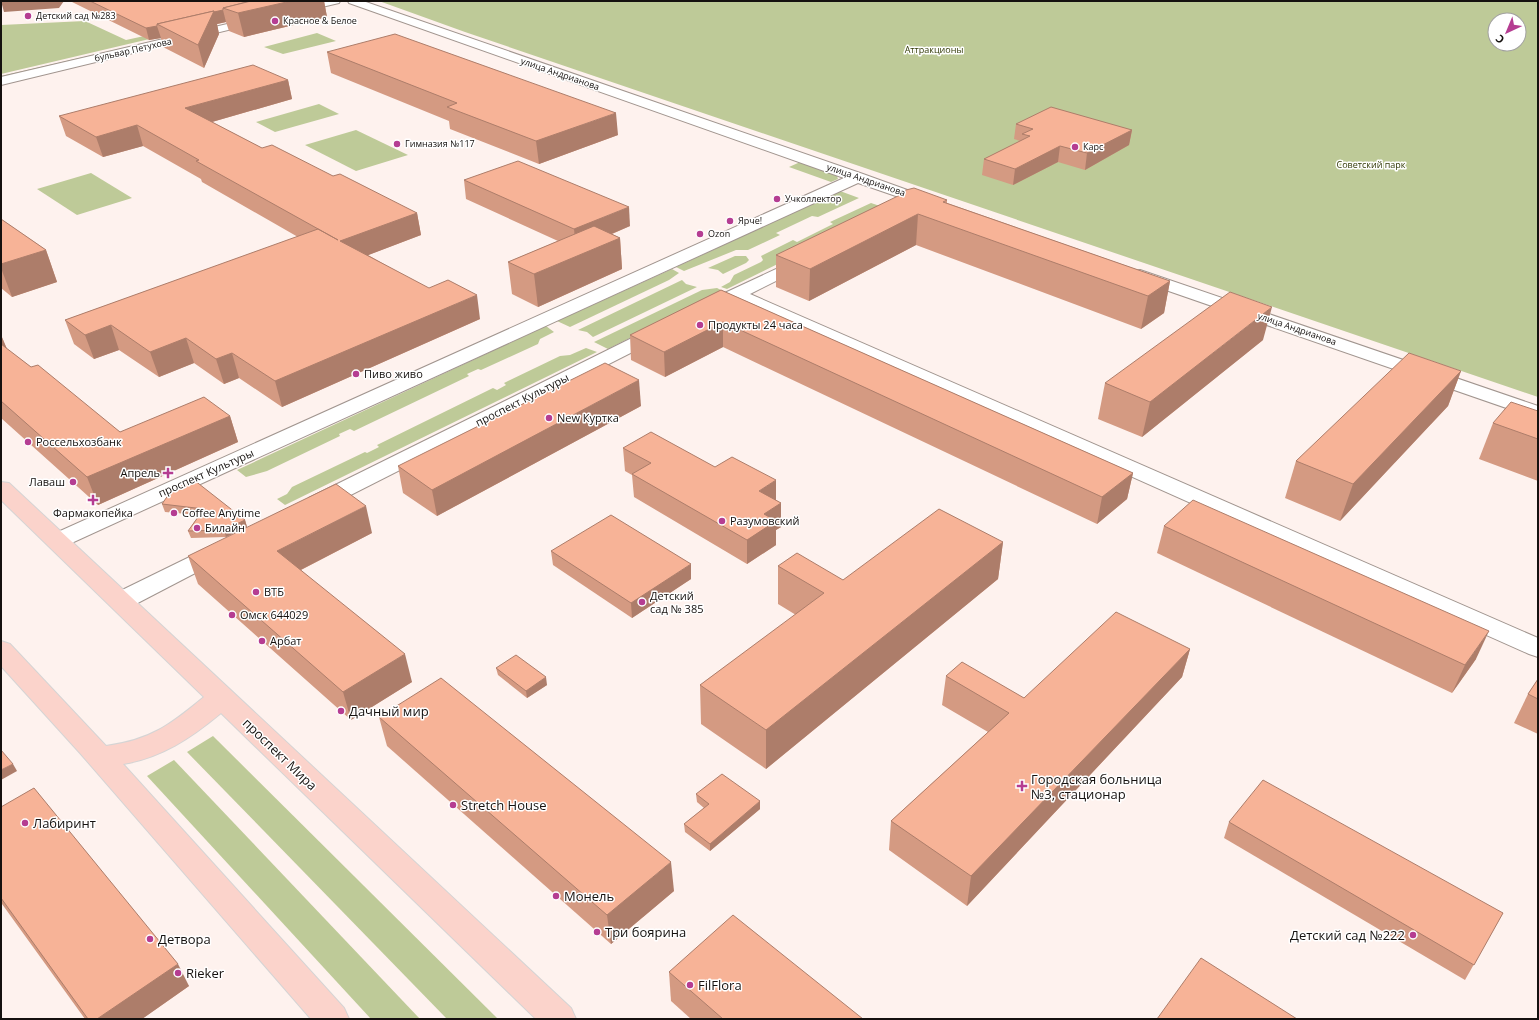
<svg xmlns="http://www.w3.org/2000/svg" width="1539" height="1020" font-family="'Open Sans',sans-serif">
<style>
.green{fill:#beca98;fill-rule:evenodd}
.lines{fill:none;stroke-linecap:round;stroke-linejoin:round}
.minor-casing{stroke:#a1958f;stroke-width:2}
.major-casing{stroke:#d5d4d4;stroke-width:2}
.minor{fill:#fff;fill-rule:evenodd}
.major{fill:#fbd3cb;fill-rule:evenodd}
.wall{fill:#d49a82}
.shaded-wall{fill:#ad7d6a}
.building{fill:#f7b397;stroke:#ad7d6a}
.poi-dot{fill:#b53d92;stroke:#fff;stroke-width:1.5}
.labels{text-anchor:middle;stroke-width:3;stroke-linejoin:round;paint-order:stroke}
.far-poi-label{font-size:9px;fill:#15110f;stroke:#fff;text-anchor:start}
.far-street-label{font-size:9px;fill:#15110f;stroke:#fff}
.far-park-label{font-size:9px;fill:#313905;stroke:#fff}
.poi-label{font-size:11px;fill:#15110f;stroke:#fff;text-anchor:start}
.street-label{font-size:11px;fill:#15110f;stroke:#fff}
.near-poi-label{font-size:13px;fill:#15110f;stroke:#fff;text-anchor:start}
.near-street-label{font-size:13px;fill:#15110f;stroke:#fff}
</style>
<rect width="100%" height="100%" fill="#fef2ee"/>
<g class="green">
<path d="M379 1H1538V397L465 32ZM1495 20H1519V44H1495Z"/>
<path d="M85 21 126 40 158 33H175L1 74V25Z"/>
<path d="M317 33 336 41 283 54 264 47Z"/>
<path d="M175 36 143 45H135L139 46 1 80V76Z"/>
<path d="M319 104 339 114 275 132 256 122Z"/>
<path d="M356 130 408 155 356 171 305 145Z"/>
<path d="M798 163H803L837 176 838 179 831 182 789 167Z"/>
<path d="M91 173 132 198 77 215 37 189Z"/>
<path d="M840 191 859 198 818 217 812 216 776 233 780 235 748 250H736L684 271 676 267Z"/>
<path d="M871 203 889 209 727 289 721 287 730 282 734 275 761 262 763 260 761 256 793 240 797 242 833 224 830 222Z"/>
<path d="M735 256H746L749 260 746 263 723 274 718 270 708 268Z"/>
<path d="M672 269 679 273 669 280 570 327 557 321Z"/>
<path d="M682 280 686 284 697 287 593 337 587 332 578 330Z"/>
<path d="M717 288 723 291 608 349 594 342 702 290Z"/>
<path d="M546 326 554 332 540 339 538 344 481 370 478 369 467 374 469 376 354 431 350 429 339 434 340 436 267 471 246 477 237 470Z"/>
<path d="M586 348 597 352 285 505 277 499 287 494 292 487 365 452 367 453 379 447 377 445 493 388 497 390 506 385 504 383 560 356 570 355Z"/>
<path d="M213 736 498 1019H447L187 752Z"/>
<path d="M174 760 420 1019H371L147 776Z"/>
</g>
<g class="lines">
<g class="minor-casing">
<g id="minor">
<path d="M321 1H340L339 3 296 13 291 10 292 8Z"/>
<path d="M348 1H363L863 174 935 200 938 203 935 206 930 208 925 206 858 183 65 546 57 548 49 546 46 541 49 536 844 178 349 3Z"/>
<path d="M257 17 261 18 262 20 261 22 1 85V77Z"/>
<path d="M802 257 808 259 810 262 808 265 750 294 1538 638V657L1529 654 736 300 713 312 707 313 701 312 698 308 701 304Z"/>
<path d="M1140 270 1538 406V419L1134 279 1132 275 1134 271Z"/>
<path d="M656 328 662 329 665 333 662 337 325 508 317 510 309 508 306 503 309 498 650 329Z"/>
<path d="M218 545 226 547 229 552 226 557 130 607 121 609 112 607 109 601 112 595 210 547Z"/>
</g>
</g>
<g class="major-casing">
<path id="major" d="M1 482 9 483 571 1008 576 1019H536L221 713C191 738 161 758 123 764L344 1008 349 1019H311L80 753 1 666V641L10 644 106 746C151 740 170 725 204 697L1 500Z"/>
</g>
<use href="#minor" class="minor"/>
<use href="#major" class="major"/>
</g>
<g class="wall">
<path d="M70 1H324L327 17 244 37 229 31 226 22 217 24 219 34 204 68 163 47 161 38 149 40Z"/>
<path d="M327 52 618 135 539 164 450 129 449 121 331 73Z"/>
<path d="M288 80 292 99 212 122 262 148 333 176 417 213 421 235 368 255 480 319 282 407 239 378 224 384 194 363 159 377 119 350 94 359 74 344 65 320 298 237 202 182 201 179 143 146 103 157 66 136 59 116Z"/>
<path d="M1016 124 1132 130 1129 145 1085 170 1058 162 1013 185 982 175 984 159 1020 141 1014 139Z"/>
<path d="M464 180 630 226 612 234 620 238 622 269 538 307 512 294 508 262 558 241 466 199Z"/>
<path d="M947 200V203L1170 281 1164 313 1141 329 916 245 809 301 776 287V255Z"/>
<path d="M1 219 46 250 57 282 12 297 1 288Z"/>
<path d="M721 290 1133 473 1127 499 1097 524 723 347 665 377 631 360 630 335Z"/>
<path d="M1 335 7 349 31 367 120 432 230 416 238 442 98 505 1 418Z"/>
<path d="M1263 340 1142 437 1098 419 1105 383Z"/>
<path d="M1461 371 1448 406 1340 521 1285 498 1296 461Z"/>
<path d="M641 406 437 516 403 493 398 466Z"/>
<path d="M1538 411V481L1479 459 1493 423Z"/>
<path d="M623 448 776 500 781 503V527L776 530V545L747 564 634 497 632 475 625 471Z"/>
<path d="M171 491 245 520 247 527 226 537 191 538 188 531 199 515 165 512 162 504Z"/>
<path d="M1164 526 1476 659 1452 693 1157 553Z"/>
<path d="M372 533 301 570 412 682 351 720 198 584 188 556Z"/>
<path d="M1003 542 998 579 766 769 701 724 700 685 796 615 778 604V566L843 580Z"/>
<path d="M551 551 691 579 632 618 553 565Z"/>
<path d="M1190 649 1182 677 967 906 889 850 891 821 988 732 942 705 946 676 1024 698Z"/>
<path d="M496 668 547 685 527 698 498 675Z"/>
<path d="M1538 679V734L1514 723 1528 694Z"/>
<path d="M379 717 674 891 611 944 387 746Z"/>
<path d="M696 794 760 809 710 851 685 832 684 824 704 808 697 802Z"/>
<path d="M1 807 189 986 142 1019H85L2 904H1Z"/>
<path d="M1229 822 1503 913 1465 980 1224 838Z"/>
<path d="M669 972 863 1019H691L671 1001Z"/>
</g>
<g class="shaded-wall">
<path d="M1 1H64L59 8 4 12Z"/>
<path d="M264 1H324L327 17 244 37 238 13Z"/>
<path d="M223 10 226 22 217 24 219 34 204 68 198 45 214 11Z"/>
<path d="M157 26 161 38 149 40 146 28Z"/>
<path d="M288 80 292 99 191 128 185 108Z"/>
<path d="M616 113 618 135 539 164 536 141Z"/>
<path d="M137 125 143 146 103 157 96 137Z"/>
<path d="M1132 130 1129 145 1085 170 1087 153Z"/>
<path d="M1060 146 1058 162 1013 185 1015 169Z"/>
<path d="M629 207 630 226 576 249 574 229Z"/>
<path d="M417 213 421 235 345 264 340 241Z"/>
<path d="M918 214 916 245 809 301 810 269Z"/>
<path d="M620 238 622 269 538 307 534 274Z"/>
<path d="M46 250 57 282 12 297 1 268V264Z"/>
<path d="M1170 281 1164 313 1141 329 1148 296Z"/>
<path d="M477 295 480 319 282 407 275 381Z"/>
<path d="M1272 307 1263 340 1142 437 1150 402Z"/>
<path d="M723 322V347L665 377 664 352Z"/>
<path d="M111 325 119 350 94 359 85 335Z"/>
<path d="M1 335 9 354 1 356Z"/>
<path d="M186 338 194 363 159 377 150 352Z"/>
<path d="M232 353 239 378 224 384 216 359Z"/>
<path d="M1461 371 1448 406 1340 521 1353 484Z"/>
<path d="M639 380 641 406 437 516 432 490Z"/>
<path d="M230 416 238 442 98 505 87 477Z"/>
<path d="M1133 473 1127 499 1097 524 1102 497Z"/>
<path d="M776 480V504L759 491Z"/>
<path d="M781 503V527L776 530V545L747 564V540L764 514Z"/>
<path d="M366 506 372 533 285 578 277 551Z"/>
<path d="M245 520 247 527 226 537 224 530Z"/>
<path d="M1003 542 998 579 766 769V730Z"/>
<path d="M691 564V579L632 618 631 603Z"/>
<path d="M1489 631 1476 659 1452 693 1465 665Z"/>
<path d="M1190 649 1182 677 967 906 971 876Z"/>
<path d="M405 654 412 682 351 720 343 692Z"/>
<path d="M546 677 547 685 527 698 526 691Z"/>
<path d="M13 764 17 771 1 780V770Z"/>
<path d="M760 801V809L710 851V844Z"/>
<path d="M671 862 674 891 611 944 607 915Z"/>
<path d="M178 964 189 986 142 1019H97Z"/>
</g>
<g class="building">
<path d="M90 1H251L223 8V10L214 12V11L157 24V26L146 28Z"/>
<path d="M251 1H291L238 13 223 8Z"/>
<path d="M214 11 198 45 157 24Z"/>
<path d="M395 34 616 113 536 141 447 107 457 103 327 52Z"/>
<path d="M253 65 288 80 185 108 262 148 272 145 333 176 340 174 417 213 340 241 429 288 448 280 477 295 275 381 232 353 216 359 186 338 150 352 111 325 85 335 65 320 318 229 338 240 196 161 199 160 137 125 96 137 59 116Z"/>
<path d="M1051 107 1132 130 1087 153 1060 146 1015 169 984 159 1030 136 1022 134 1033 129 1016 124Z"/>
<path d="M518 161 629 207 574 229 464 180Z"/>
<path d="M914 188 947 200 943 202 1170 281 1148 296 918 214 810 269 776 255 900 195 902 191Z"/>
<path d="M1 219 46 250 1 264Z"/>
<path d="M594 226 620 238 534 274 508 262Z"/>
<path d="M721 290 1133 473 1102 497 723 322 664 352 630 335Z"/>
<path d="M1230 292 1272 307 1150 402 1105 383Z"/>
<path d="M1 344 31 367 38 365 120 432 204 397 230 416 87 477 1 401Z"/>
<path d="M1409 353 1461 371 1353 484 1296 461Z"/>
<path d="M605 363 639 380 432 490 398 466Z"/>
<path d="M1511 402 1538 411V439L1493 423Z"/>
<path d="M651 432 715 467 732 457 776 480 759 491 781 503 764 514 776 521 747 540 632 474 651 463 623 448Z"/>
<path d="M194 480 245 520 224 530 188 531 204 509 162 504 171 491Z"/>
<path d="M336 484 366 506 277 551 405 654 343 692 188 556Z"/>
<path d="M1193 500 1489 631 1465 665 1164 526Z"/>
<path d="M939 509 1003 542 766 730 700 685 824 593 778 566 797 553 843 580Z"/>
<path d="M611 515 691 564 631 603 551 551Z"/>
<path d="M1116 612 1190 649 971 876 891 821 1009 713 946 676 962 662 1024 698Z"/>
<path d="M516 655 546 677 526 691 496 668Z"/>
<path d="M441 678 671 862 607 915 379 717Z"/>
<path d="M1538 679V699L1528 694Z"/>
<path d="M1 750 13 764 1 770Z"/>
<path d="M722 774 760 801 710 844 684 824 709 804 696 794Z"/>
<path d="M1263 780 1503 913 1474 965 1229 822Z"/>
<path d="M34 788 178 964 97 1019H88L1 898V807Z"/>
<path d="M733 915 863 1019H723L669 972Z"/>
<path d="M1201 958 1297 1019H1157Z"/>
</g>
<g class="poi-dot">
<circle cx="28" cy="16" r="4"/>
<circle cx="275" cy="21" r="4"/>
<circle cx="397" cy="144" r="4"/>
<circle cx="1075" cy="147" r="4"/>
<circle cx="777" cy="199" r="4"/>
<circle cx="730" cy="221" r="4"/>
<circle cx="700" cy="234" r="4"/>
<circle cx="700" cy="325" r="4"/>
<circle cx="356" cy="374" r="4"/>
<circle cx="549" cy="418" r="4"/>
<circle cx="28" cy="442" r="4"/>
<path d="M166 467h4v4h4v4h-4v4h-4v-4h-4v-4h4z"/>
<circle cx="73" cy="482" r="4"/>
<path d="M91 494h4v4h4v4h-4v4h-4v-4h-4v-4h4z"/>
<circle cx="174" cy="513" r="4"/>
<circle cx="722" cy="521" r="4"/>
<circle cx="197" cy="528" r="4"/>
<circle cx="256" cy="592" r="4"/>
<circle cx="642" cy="602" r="4"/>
<circle cx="232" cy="615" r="4"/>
<circle cx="262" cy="641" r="4"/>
<circle cx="341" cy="711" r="4"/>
<path d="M1020 780h4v4h4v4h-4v4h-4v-4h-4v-4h4z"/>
<circle cx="453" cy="805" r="4"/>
<circle cx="25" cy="823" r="4"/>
<circle cx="556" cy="896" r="4"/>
<circle cx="597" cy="932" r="4"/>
<circle cx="1413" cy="935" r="4"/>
<circle cx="150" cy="939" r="4"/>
<circle cx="178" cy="973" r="4"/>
<circle cx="690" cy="985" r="4"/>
</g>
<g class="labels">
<g class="far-poi-label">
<text x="36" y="19">Детский сад №283</text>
<text x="283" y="24">Красное &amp; Белое</text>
<text x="405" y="147">Гимназия №117</text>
<text x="1083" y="150">Карс</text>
<text x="785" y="202">Учколлектор</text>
<text x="738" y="224">Ярче!</text>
<text x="708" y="237">Ozon</text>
</g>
<g class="far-street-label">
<text transform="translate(133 50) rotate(-13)" y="3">бульвар Петухова</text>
<text transform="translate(560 74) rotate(19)" y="3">улица Андрианова</text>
<text transform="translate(866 180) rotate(19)" y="3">улица Андрианова</text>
<text transform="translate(1297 329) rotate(19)" y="3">улица Андрианова</text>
</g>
<g class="far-park-label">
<text x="934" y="53">Аттракционы</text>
<text x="1371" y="168">Советский парк</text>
</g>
<g class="poi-label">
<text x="708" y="329">Продукты 24 часа</text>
<text x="364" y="378">Пиво живо</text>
<text x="557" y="422">New Куртка</text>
<text x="36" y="446">Россельхозбанк</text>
<text x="160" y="477" text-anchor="end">Апрель</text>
<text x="65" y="486" text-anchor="end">Лаваш</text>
<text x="93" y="517" text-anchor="middle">Фармакопейка</text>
<text x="182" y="517">Coffee Anytime</text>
<text x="730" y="525">Разумовский</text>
<text x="205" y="532">Билайн</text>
<text x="264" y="596">ВТБ</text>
<text x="650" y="600">Детский<tspan x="650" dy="13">сад № 385</tspan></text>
<text x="240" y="619">Омск 644029</text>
<text x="270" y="645">Арбат</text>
</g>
<g class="street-label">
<text transform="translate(522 400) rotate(-27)" y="4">проспект Культуры</text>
<text transform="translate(206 473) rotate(-24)" y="4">проспект Культуры</text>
</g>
<g class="near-poi-label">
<text x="349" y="716">Дачный мир</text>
<text x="1031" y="784">Городская больница<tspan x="1031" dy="15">№3, стационар</tspan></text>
<text x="461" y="810">Stretch House</text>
<text x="33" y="828">Лабиринт</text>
<text x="564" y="901">Монель</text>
<text x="605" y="937">Три боярина</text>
<text x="1405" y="940" text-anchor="end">Детский сад №222</text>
<text x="158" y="944">Детвора</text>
<text x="186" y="978">Rieker</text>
<text x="698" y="990">FilFlora</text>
</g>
<g class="near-street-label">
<text transform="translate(280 754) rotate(44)" y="5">проспект Мира</text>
</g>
</g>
<rect width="1539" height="1020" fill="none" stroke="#15110f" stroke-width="4"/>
<g transform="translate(1507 32) rotate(224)"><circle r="19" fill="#ffffff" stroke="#a1a09f"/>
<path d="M0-3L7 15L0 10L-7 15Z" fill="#b53d92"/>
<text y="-6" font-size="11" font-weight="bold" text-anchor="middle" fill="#15110f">С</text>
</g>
</svg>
